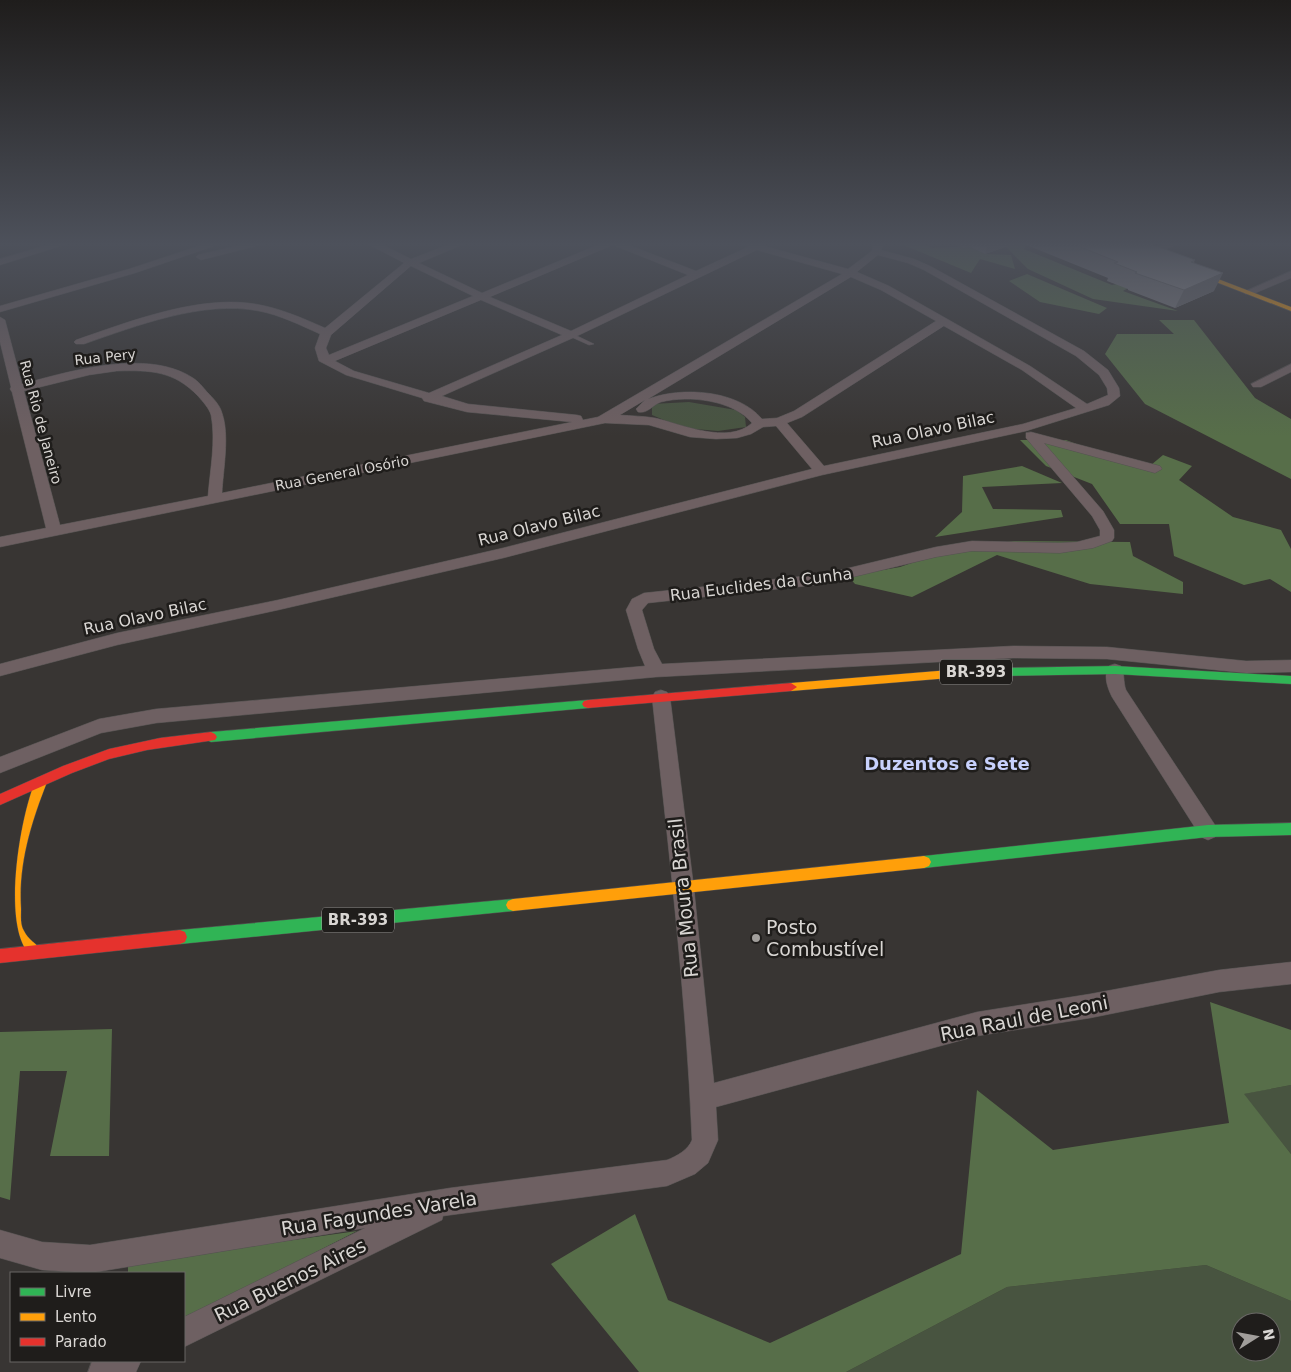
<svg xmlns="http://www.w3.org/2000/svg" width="1291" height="1372" viewBox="0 0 1291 1372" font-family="'DejaVu Sans',sans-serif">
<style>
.green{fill:#485440;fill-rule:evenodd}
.forest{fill:#576e49}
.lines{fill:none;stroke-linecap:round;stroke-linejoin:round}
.lane-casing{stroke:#545251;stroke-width:1}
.street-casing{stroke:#545251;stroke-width:1}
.fast-casing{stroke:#545251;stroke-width:1}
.slow-casing{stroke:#545251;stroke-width:1}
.jam-casing{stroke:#545251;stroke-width:1}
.lane{fill:#6e6062;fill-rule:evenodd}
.street{fill:#6e6062;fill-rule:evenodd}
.fast{fill:#30b455;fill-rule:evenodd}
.slow{fill:#ff9f0a;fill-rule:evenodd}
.jam{fill:#e5322d;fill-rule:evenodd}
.wall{fill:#828186}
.shaded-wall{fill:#6a696d}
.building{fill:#97969c;stroke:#6a696d}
.poi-dot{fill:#a19e9b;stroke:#1f1d1b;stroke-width:2}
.labels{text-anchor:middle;stroke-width:5;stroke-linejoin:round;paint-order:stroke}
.far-street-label{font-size:14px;fill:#d9d6d3;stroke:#1f1d1b}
.shield{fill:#1f1d1b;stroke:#a19e9c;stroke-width:1}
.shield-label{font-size:15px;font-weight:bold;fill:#d9d6d3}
.street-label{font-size:16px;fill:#d9d6d3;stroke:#1f1d1b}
.neighbourhood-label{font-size:18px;font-weight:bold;fill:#c8d1fc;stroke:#1f1d1b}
.near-street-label{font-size:19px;fill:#d9d6d3;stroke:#1f1d1b}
.near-poi-label{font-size:19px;fill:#d9d6d3;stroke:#1f1d1b;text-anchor:start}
</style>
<rect width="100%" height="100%" fill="#383533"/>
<path class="green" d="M689,402L736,410L745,417L746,427L718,431L683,428L652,415V404Z
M1291,1085V1154L1243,1094Z
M1206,1265L1291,1301V1372H846L1007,1287ZM1241,1322H1271V1352H1241Z"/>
<path class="forest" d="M901,244H921L933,248L968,246L985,254L1011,255L1015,269L980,259L971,273Z
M1003,244H1027L1024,249L1112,285L1122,283L1133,285L1123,291L1178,311L1093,299L1028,269Z
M1027,274L1107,308L1099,314L1040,302L1009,281Z
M1159,320H1194L1255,398L1291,419V479L1145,404L1105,354L1117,334H1174Z
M1020,440H1066L1145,470L1163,455L1192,466L1179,480L1233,517L1281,530L1291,549V592L1270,579L1244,585L1174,556L1169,524H1120L1092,484L1046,466Z
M1022,466L1062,483L982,487L993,509L1061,510L1063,517L935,537L962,512L963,476Z
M1014,541L1130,542L1133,556L1183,582V594L1090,584L997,555L912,597L855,584L848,576L900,567L946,551Z
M1210,1002L1291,1030V1085L1244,1094L1291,1154V1301L1206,1265L1007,1287L846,1372H639L551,1264L635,1214L668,1300L770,1343L961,1254L977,1090L1053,1150L1229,1123Z
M112,1029L109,1156H50L67,1071H20L10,1200L0,1197V1032Z
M357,1231L184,1320V1273H128V1263Z"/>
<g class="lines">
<defs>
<path id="lane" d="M569,334H573L594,344L589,345L569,336Z"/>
<path id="street" d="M51,244H67L0,265V259Z
M205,244H220L135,273L0,312V306L129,269Z
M245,244H264L201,260L196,257L198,255Z
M368,244H381L411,259L450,244H464L419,263L482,293L600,244H626L696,271L748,247L743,244H766L764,246L848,269L872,251L873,244H883L881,250L914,259L930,266L1084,351L1108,370L1119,388L1120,396L1109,405L1026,431L822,475L503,558L278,610L117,645L0,676V664L117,633L278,600L503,548L812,469L776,426L763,427L751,434L737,438L716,439L690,437L649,425L605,423L0,547V537L46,528L12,392L10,389L11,387L0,342V317L5,320L22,384C71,371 147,348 193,378C198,381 203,387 207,392C213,398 220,405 222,413C230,435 223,471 222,493L572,422L467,412L424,401L422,398L346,375L319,361L315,348L320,334C300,325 280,315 259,311C203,300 136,326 84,344H76L74,342L76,340C128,322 193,297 248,303C275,306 300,317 325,328L404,263ZM613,245L688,275L571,331L490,297ZM757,250L842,274L598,417L583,420L581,416L577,415L468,404L442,396L575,337ZM878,255L908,263L924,270L1076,356L1099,375L1107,388L1108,395L1087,404L1030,366L889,286L857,272ZM411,266L473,296L329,355L326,348L331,335ZM851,277L881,290L936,321L794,411L777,418L762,419C738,390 682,386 648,399ZM481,300L562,335L429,393L354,371L335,361ZM944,326L1022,370L1076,408L1023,424L824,466L787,423L802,417ZM117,371C151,370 174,371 198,396C203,402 209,408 211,415C216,441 210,470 208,496L60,525L24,391L89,375ZM645,400L636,409L638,412C648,414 652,405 661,402C689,395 733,400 752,423C728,445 681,424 655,418C643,416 632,416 620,415Z
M1164,244H1178L1150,256L1147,257L1142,254Z
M1291,271V278L1253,294H1245L1244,292Z
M1291,364V372L1261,387H1253L1251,384Z
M1031,432L1160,466L1162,469L1155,473L1044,443L1103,511L1114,530V538L1112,541L1093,548L1060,553L972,551L936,557L824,584L648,603L642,610L654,649L662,664L1013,646L1107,647L1246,661L1291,660V672L1246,673L1107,659L1013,658L656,677L156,723L101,733L0,773V757L99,719L156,709L645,666L638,649L626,610L632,599L644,593L824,574L936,547L972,541L1060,543L1077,542L1100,536V530L1092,516L1026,438V433Z
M1115,664L1121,666C1125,673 1123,682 1126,690L1215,825L1218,831L1215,837L1208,840L1201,837L1112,697C1107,687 1103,675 1109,666Z
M661,690L667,692L670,697L694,889L714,1083L977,1012L1090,994L1219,970L1291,962V984L1219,992L1090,1018L977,1036L716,1107L718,1140L708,1163L695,1174L667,1186L443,1216L442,1220L184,1347V1317L365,1228L90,1273L42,1270L0,1258V1230L42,1242L90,1245L450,1188L667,1160C677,1156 688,1150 692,1140C686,992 668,844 652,697L655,692Z
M92,1361H141L136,1372H88Z"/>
<path id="fast" d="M1115,666L1291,676V684L1115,674L996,676L990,672L996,668Z
M588,700L592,701L594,704L592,707L588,708L211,742L207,740L205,737L207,734L211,732Z
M1291,823V835L1208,837L924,868L919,866L917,862L919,858L924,856L1208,825Z
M513,899L518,901L520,905L518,909L513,911L180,944L175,942L173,937L175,932L180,930Z"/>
<path id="slow" d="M1118,244H1127L1291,307V311Z
M996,668L1002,672L996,676L962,677L791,691L785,687L791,683L962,669Z
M41,777L45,778L47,782C31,823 18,864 21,909C21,916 20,925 24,931C28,940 37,943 41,951L39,956L34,958C0,936 19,821 35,782L37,778Z
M924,856L929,858L931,862L929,866L924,868L513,911L508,909L506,905L508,901L513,899Z"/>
<path id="jam" d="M791,683L797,687L791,691L588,708L584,707L582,704L584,701L588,700Z
M211,732L215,734L217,737L215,740L147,750L109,759L72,773L0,805V794L63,766L109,749L160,738Z
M180,930L185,932L187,937L185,942L180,944L0,963V949Z"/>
</defs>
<use href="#lane" class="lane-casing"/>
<use href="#street" class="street-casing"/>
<use href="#fast" class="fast-casing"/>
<use href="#slow" class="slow-casing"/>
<use href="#jam" class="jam-casing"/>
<use href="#lane" class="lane"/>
<use href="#street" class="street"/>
<use href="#fast" class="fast"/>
<use href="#slow" class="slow"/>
<use href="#jam" class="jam"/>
</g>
<path class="wall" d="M957,244H1014L985,254L968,246L964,248Z
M1024,244H1151L1195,260L1194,262L1214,291L1175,308L1128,290V289L1107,281L1108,278Z"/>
<path class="shaded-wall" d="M965,244H969L968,246L964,248Z
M988,244H1014L985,254Z
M1223,273L1214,291L1175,308L1184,290Z"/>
<path class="building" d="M1073,244H1151L1195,260L1191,262L1223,273L1184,290L1135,273L1137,272L1114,263L1118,262Z"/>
<linearGradient id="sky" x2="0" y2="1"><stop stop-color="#1f1d1c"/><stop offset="0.56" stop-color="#4d515b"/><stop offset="1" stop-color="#4d515b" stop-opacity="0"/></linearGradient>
<rect width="1291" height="436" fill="url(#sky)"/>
<circle class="poi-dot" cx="756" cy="938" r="5"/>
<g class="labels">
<g class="far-street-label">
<text transform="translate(105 357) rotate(-6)" y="5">Rua Pery</text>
<text transform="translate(41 422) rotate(75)" y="5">Rua Rio de Janeiro</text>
<text transform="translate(342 473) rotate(-11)" y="5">Rua General Osório</text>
</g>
<g class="shield">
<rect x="940" y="659.5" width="72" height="25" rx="4"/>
<rect x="322" y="907.5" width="72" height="25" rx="4"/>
</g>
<g class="shield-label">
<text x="976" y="677">BR-393</text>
<text x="358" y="925">BR-393</text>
</g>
<g class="street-label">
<text transform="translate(933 429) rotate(-12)" y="6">Rua Olavo Bilac</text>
<text transform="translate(539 525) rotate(-14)" y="6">Rua Olavo Bilac</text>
<text transform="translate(761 584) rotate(-7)" y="6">Rua Euclides da Cunha</text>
<text transform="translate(145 616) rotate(-12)" y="6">Rua Olavo Bilac</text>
</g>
<g class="neighbourhood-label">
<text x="947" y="770">Duzentos e Sete</text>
</g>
<g class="near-street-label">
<text transform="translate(683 898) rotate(-96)" y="7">Rua Moura Brasil</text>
<text transform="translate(1024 1018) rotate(-11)" y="7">Rua Raul de Leoni</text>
<text transform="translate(379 1213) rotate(-9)" y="7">Rua Fagundes Varela</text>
<text transform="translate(290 1280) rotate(-26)" y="7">Rua Buenos Aires</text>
</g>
<g class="near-poi-label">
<text x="766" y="934">Posto<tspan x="766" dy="22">Combustível</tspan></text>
</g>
</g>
<rect x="10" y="1272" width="175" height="90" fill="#1f1d1b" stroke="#696765"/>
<rect x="20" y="1288" width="25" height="8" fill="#30b455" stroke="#696765"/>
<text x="55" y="1297" font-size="15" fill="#d9d6d3">Livre</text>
<rect x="20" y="1313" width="25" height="8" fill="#ff9f0a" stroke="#696765"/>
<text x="55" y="1322" font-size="15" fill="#d9d6d3">Lento</text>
<rect x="20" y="1338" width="25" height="8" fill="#e5322d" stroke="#696765"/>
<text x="55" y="1347" font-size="15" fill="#d9d6d3">Parado</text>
<g transform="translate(1256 1337) rotate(79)"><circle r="24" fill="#1f1d1b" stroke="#696765"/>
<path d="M0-4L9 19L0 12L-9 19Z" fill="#a19e9b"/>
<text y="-8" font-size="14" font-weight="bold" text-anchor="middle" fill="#d9d6d3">N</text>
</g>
</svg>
